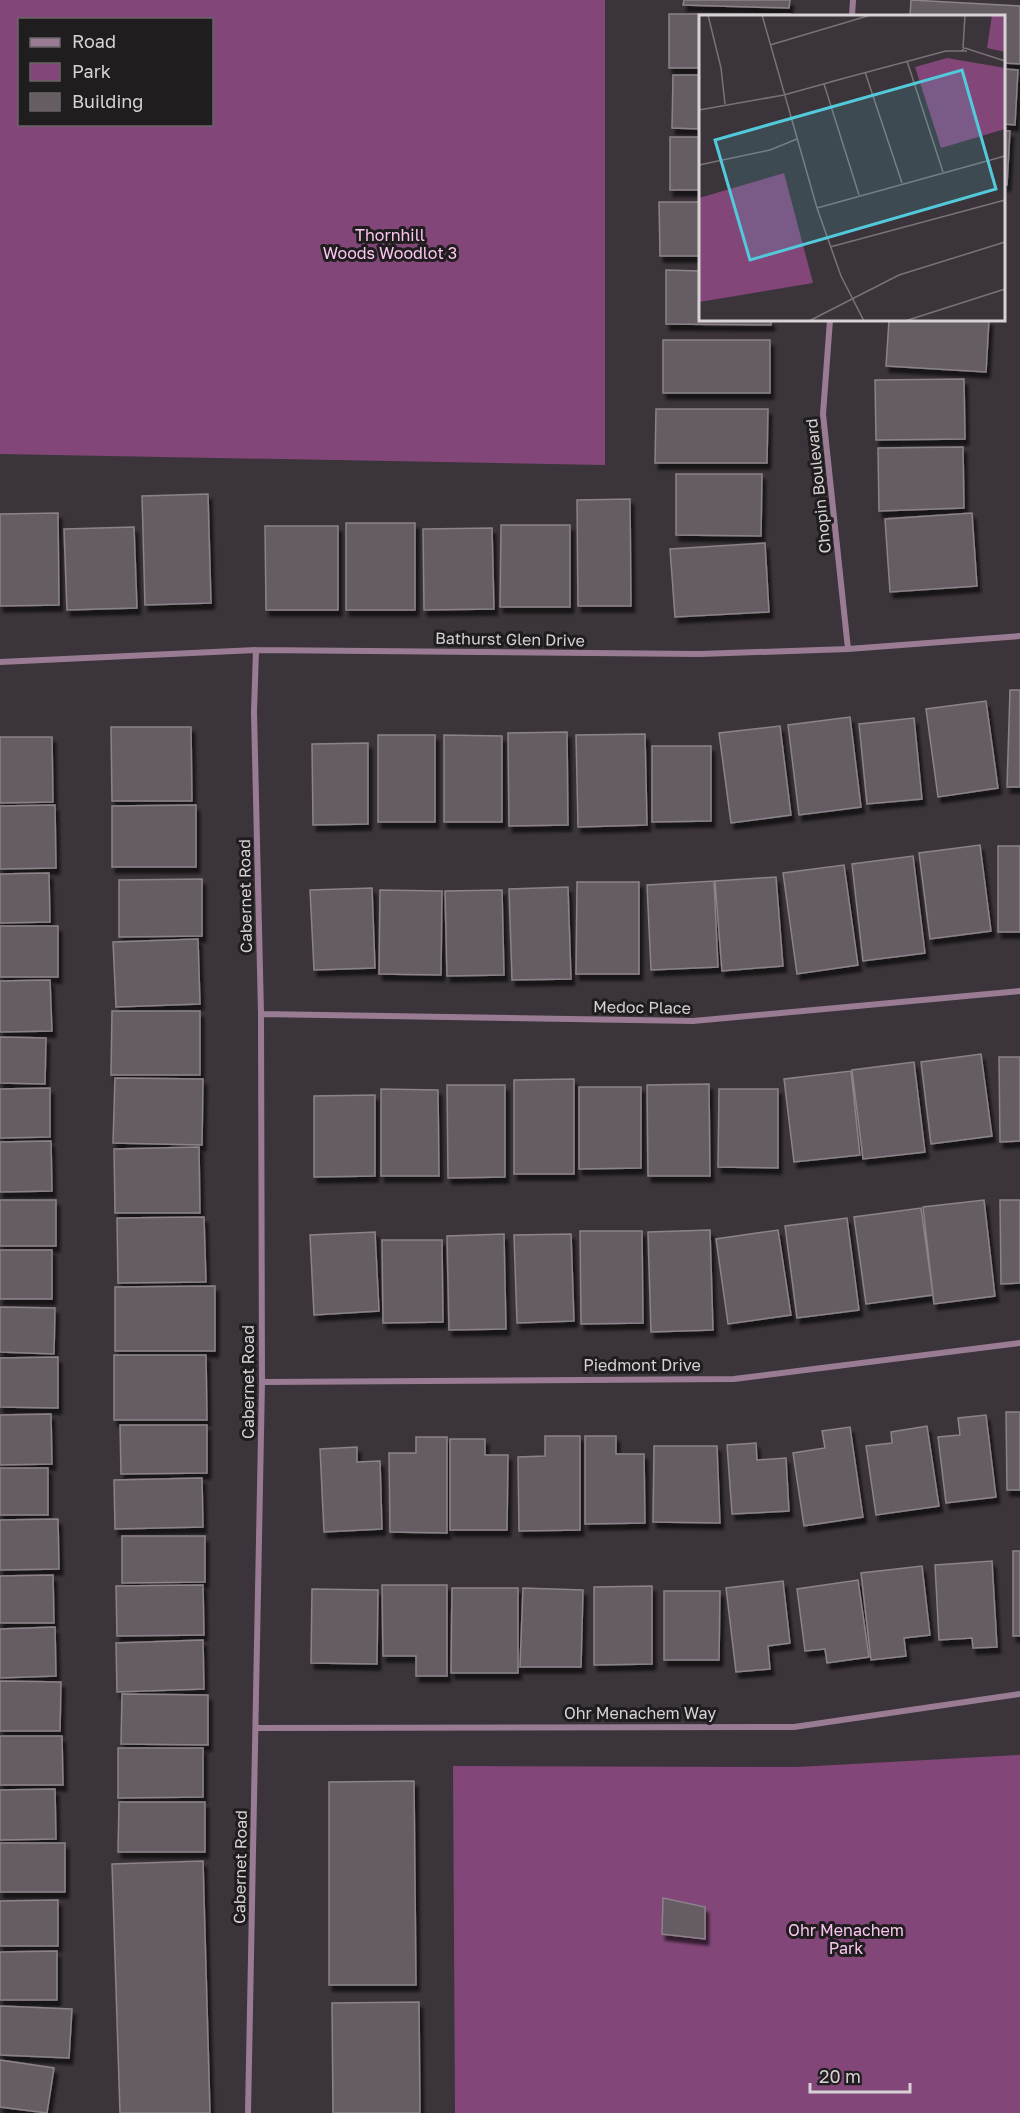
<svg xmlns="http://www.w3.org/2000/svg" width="1020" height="2113" viewBox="0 0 1020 2113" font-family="'Golos Text',sans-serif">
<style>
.green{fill:#824778;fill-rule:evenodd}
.building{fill:#655d63;stroke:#8b8389;stroke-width:1.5;filter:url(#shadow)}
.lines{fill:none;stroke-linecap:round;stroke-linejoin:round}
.street{stroke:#997c94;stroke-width:6}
.labels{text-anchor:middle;stroke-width:6;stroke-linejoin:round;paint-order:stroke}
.park-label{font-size:16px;fill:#fcc6f1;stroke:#201d1f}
.street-label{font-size:16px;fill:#d7d2d6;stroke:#201d1f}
.inset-road{fill:none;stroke:#797378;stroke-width:1.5}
.view{fill:#53cadc;fill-opacity:0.15;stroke:#53cadc;stroke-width:3}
.inset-edge{fill:none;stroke:#d7d2d6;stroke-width:3}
</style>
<defs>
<filter id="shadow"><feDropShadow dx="3.5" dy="6" stdDeviation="1.5" flood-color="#0009"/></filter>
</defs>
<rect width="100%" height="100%" fill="#3b343a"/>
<path class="green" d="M0,0H605V465L0,454ZM20,20H212V124H20Z
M1020,1755V2113H455L453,1766L797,1767Z"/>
<path class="building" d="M684,0H790L789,8L683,5Z
M911,0L1020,6V64L1004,63V16H910Z
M669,14H790L789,16H700V68H669Z
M1004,69L1018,70L1015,125L1004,124Z
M673,75H700V129L672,128Z
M1004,131H1010L1007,185H1004Z
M670,137H700V190H670Z
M659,202H700V256H660Z
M666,270L700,271V320H771V325L666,324Z
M889,320H989L986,372L886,366Z
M663,340H770V393H663Z
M964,379L965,439L876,440L875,380Z
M656,409H768L767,463H655Z
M963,447L964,508L879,511L878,448Z
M676,474H762L761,536L676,535Z
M208,494L211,603L145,605L142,496Z
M630,499L631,606H578L577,500Z
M58,513L59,605L0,606V514Z
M972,513L977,586L890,592L885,519Z
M346,523H415V610H346Z
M501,525H570V607H500Z
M265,526H338V610H266Z
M134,527L137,608L67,610L64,529Z
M492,528L494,609L424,610L423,529Z
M765,543L769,612L675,617L670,549Z
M1010,690H1020V787H1007Z
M986,701L998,788L938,797L926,709Z
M850,717L861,807L799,815L788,725Z
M914,718L922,799L867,804L859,724Z
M780,726L791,815L731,823L719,733Z
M111,727H191L192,801H112Z
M567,732L568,825L509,826L508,733Z
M645,734L647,825L578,827L576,735Z
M378,735H435V822H378Z
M444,735L502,736V822H444Z
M0,737H52L53,802L0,803Z
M368,743V824L313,825L312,744Z
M652,746H711V821L652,822Z
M55,805L56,868L0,869V806Z
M196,805V867H112V806Z
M980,845L991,931L930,939L919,853Z
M998,846H1020V932H998Z
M913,856L925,953L863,961L852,864Z
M844,865L858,965L797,974L783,873Z
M49,873L50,922L0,923V874Z
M776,877L783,966L722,971L715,881Z
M202,879V936L119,937V880Z
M714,881L718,967L651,970L647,885Z
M577,882H639V974H576Z
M568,887L571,979L512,980L509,889Z
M372,888L375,968L314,970L310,890Z
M380,890L442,891L441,975L379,974Z
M502,890L504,975L447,976L445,891Z
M0,926H58V977H0Z
M198,939L200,1004L116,1007L113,942Z
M50,980L52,1031L0,1032V981Z
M112,1011H200V1075H111Z
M0,1037L46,1038L45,1084L0,1083Z
M981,1054L992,1136L931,1144L921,1062Z
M999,1057H1020V1141L1000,1142Z
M914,1062L925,1152L863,1159L852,1070Z
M851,1071L860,1155L794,1162L784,1079Z
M115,1078L203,1079L202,1145L113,1143Z
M574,1079V1174H514V1080Z
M709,1084L710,1176H648L647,1085Z
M447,1085H505V1177L448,1178Z
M579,1087H641V1168L579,1169Z
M50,1088V1137L0,1138V1089Z
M381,1089L438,1090L439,1176H381Z
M719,1089H778V1168L718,1167Z
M375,1095V1176L314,1177V1096Z
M51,1141L52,1191L0,1192V1142Z
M199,1147L200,1213H115L114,1149Z
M0,1200H56V1246H0Z
M984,1200L995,1296L934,1304L923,1207Z
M1000,1200H1020V1283L1001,1284Z
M921,1208L933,1295L866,1304L854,1217Z
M204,1217L206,1282L118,1283L117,1218Z
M847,1218L859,1310L797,1318L785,1226Z
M710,1230L713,1330L651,1332L648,1232Z
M778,1230L791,1315L728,1324L716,1239Z
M580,1231H642L643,1323L581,1324Z
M375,1232L379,1311L314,1315L310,1235Z
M504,1234L506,1329L449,1330L447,1236Z
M571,1234L574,1321L517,1323L514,1235Z
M382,1240H442L443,1322L383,1323Z
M0,1250H52V1299H0Z
M215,1286V1351H115V1287Z
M0,1307L55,1308L54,1354L0,1352Z
M114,1355H206L207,1420H114Z
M58,1357V1408L0,1407V1358Z
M1006,1412H1020V1490H1007Z
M51,1414L52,1464L0,1465V1415Z
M986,1415L996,1497L946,1503L938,1437L960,1435L958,1418Z
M120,1425H207V1473L121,1474Z
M927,1426L939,1506L876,1515L866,1446L892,1443L891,1432Z
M850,1427L863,1517L804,1526L793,1453L825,1448L822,1431Z
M545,1436H580V1530L519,1531L518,1457L545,1456Z
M585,1436H616V1454H644L645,1523L585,1524Z
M416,1437H447V1533L390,1532L389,1453H416Z
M450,1439H485V1455H508L507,1530H450Z
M756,1443L757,1460L786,1458L789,1511L732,1514L727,1445Z
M654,1446H717L720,1523L653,1522Z
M357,1447V1462L380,1461L382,1529L324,1532L320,1449Z
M0,1468H48V1515H0Z
M202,1478L203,1527L115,1529L114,1480Z
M58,1519L59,1569L0,1570V1520Z
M122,1536H205V1582L122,1583Z
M1013,1551H1020V1636H1013Z
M992,1561L997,1647L973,1648L972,1638L939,1640L935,1565Z
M922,1566L930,1635L904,1638L906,1656L871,1660L861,1573Z
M53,1575L54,1623H0V1576Z
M858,1580L869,1657L827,1663L825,1649L805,1651L797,1589Z
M783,1581L790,1643L768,1646L770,1669L736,1672L726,1588Z
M203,1585L204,1635L117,1636L116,1586Z
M382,1585H447V1676H416V1656H383Z
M652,1586V1664L594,1665V1587Z
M452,1588H518V1673H451Z
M523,1588L583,1590L581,1667H520Z
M312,1589L378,1590L377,1664L311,1663Z
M664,1591H720L719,1660H664Z
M55,1627L56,1676L0,1678V1629Z
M203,1640L204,1689L117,1692L116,1643Z
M0,1681L61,1682L60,1731H0Z
M122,1694L208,1695V1745L121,1744Z
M0,1736H62L63,1785H0Z
M118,1748H203V1797L118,1798Z
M414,1781L416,1985H329V1782Z
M55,1789L56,1839L0,1840V1790Z
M119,1802H205V1852H118Z
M0,1843H65V1892H0Z
M203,1861L210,2113H120L112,1864Z
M663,1898L705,1907V1939L662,1934Z
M58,1900V1946H0V1901Z
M57,1951V2000H0V1952Z
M419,2002L420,2113H333L332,2003Z
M0,2006L72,2009L69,2058L0,2055Z
M0,2060L54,2068L47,2113L0,2107Z"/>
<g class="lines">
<path class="street" d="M852,16L853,0
M830,320L823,414L848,649
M0,662L256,650L700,654L848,649L1020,636
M261,1014L693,1021L1020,991
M262,1382L734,1379L1020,1343
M257,1728L794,1727L1020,1694
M248,2113L262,1382L261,1014L254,712L256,650"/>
</g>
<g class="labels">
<g class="park-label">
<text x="390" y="241">Thornhill<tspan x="390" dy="18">Woods Woodlot 3</tspan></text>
<text x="846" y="1936">Ohr Menachem<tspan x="846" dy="18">Park</tspan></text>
</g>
<g class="street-label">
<text transform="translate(818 486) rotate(-96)" y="6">Chopin Boulevard</text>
<text transform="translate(510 639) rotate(1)" y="6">Bathurst Glen Drive</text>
<text transform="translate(245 896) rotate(-91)" y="6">Cabernet Road</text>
<text transform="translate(642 1007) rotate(1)" y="6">Medoc Place</text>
<text x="642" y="1371">Piedmont Drive</text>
<text transform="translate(248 1382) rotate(-90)" y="6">Cabernet Road</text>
<text x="640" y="1719">Ohr Menachem Way</text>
<text transform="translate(240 1867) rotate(-89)" y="6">Cabernet Road</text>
</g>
</g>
<g transform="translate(699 15)">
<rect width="306" height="306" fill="#3b343a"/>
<path d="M293,0H306V37L288,33ZM248,43L306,53V114L242,133L216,52ZM85,158L114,268L0,287V183Z" fill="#824778"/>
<path class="inset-road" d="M9,0L22,53L26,89M63,0L118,193L142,261L165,306M71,30L172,0M264,33L266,0M268,36H262L266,33L306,46M208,46L244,157M166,57L203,168M131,67L247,36H262M125,69L160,180M0,95L85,80L146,63M0,150L71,135L98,124M118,193L306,141M131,232L306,185M110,306L200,260L306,227M206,306L306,274"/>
<path class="view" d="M263,55L297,174L51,245L16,125Z"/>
<rect width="306" height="306" class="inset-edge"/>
</g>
<rect x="18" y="18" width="195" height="108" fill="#201d1f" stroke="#696568" stroke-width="1.5"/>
<rect x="30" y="38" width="30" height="9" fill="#997c94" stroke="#696568" stroke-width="1.5"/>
<text x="72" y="48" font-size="18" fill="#d7d2d6">Road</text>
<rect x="30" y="63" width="30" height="18" fill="#824778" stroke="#696568" stroke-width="1.5"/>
<text x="72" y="78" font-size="18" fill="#d7d2d6">Park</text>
<rect x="30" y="93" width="30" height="18" fill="#655d63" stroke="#696568" stroke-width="1.5"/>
<text x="72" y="108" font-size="18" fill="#d7d2d6">Building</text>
<path d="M810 2083v9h100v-9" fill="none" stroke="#d7d2d6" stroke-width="3"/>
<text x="819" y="2083" font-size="18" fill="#d7d2d6" stroke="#201d1f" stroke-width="4.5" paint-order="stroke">20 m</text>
</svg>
